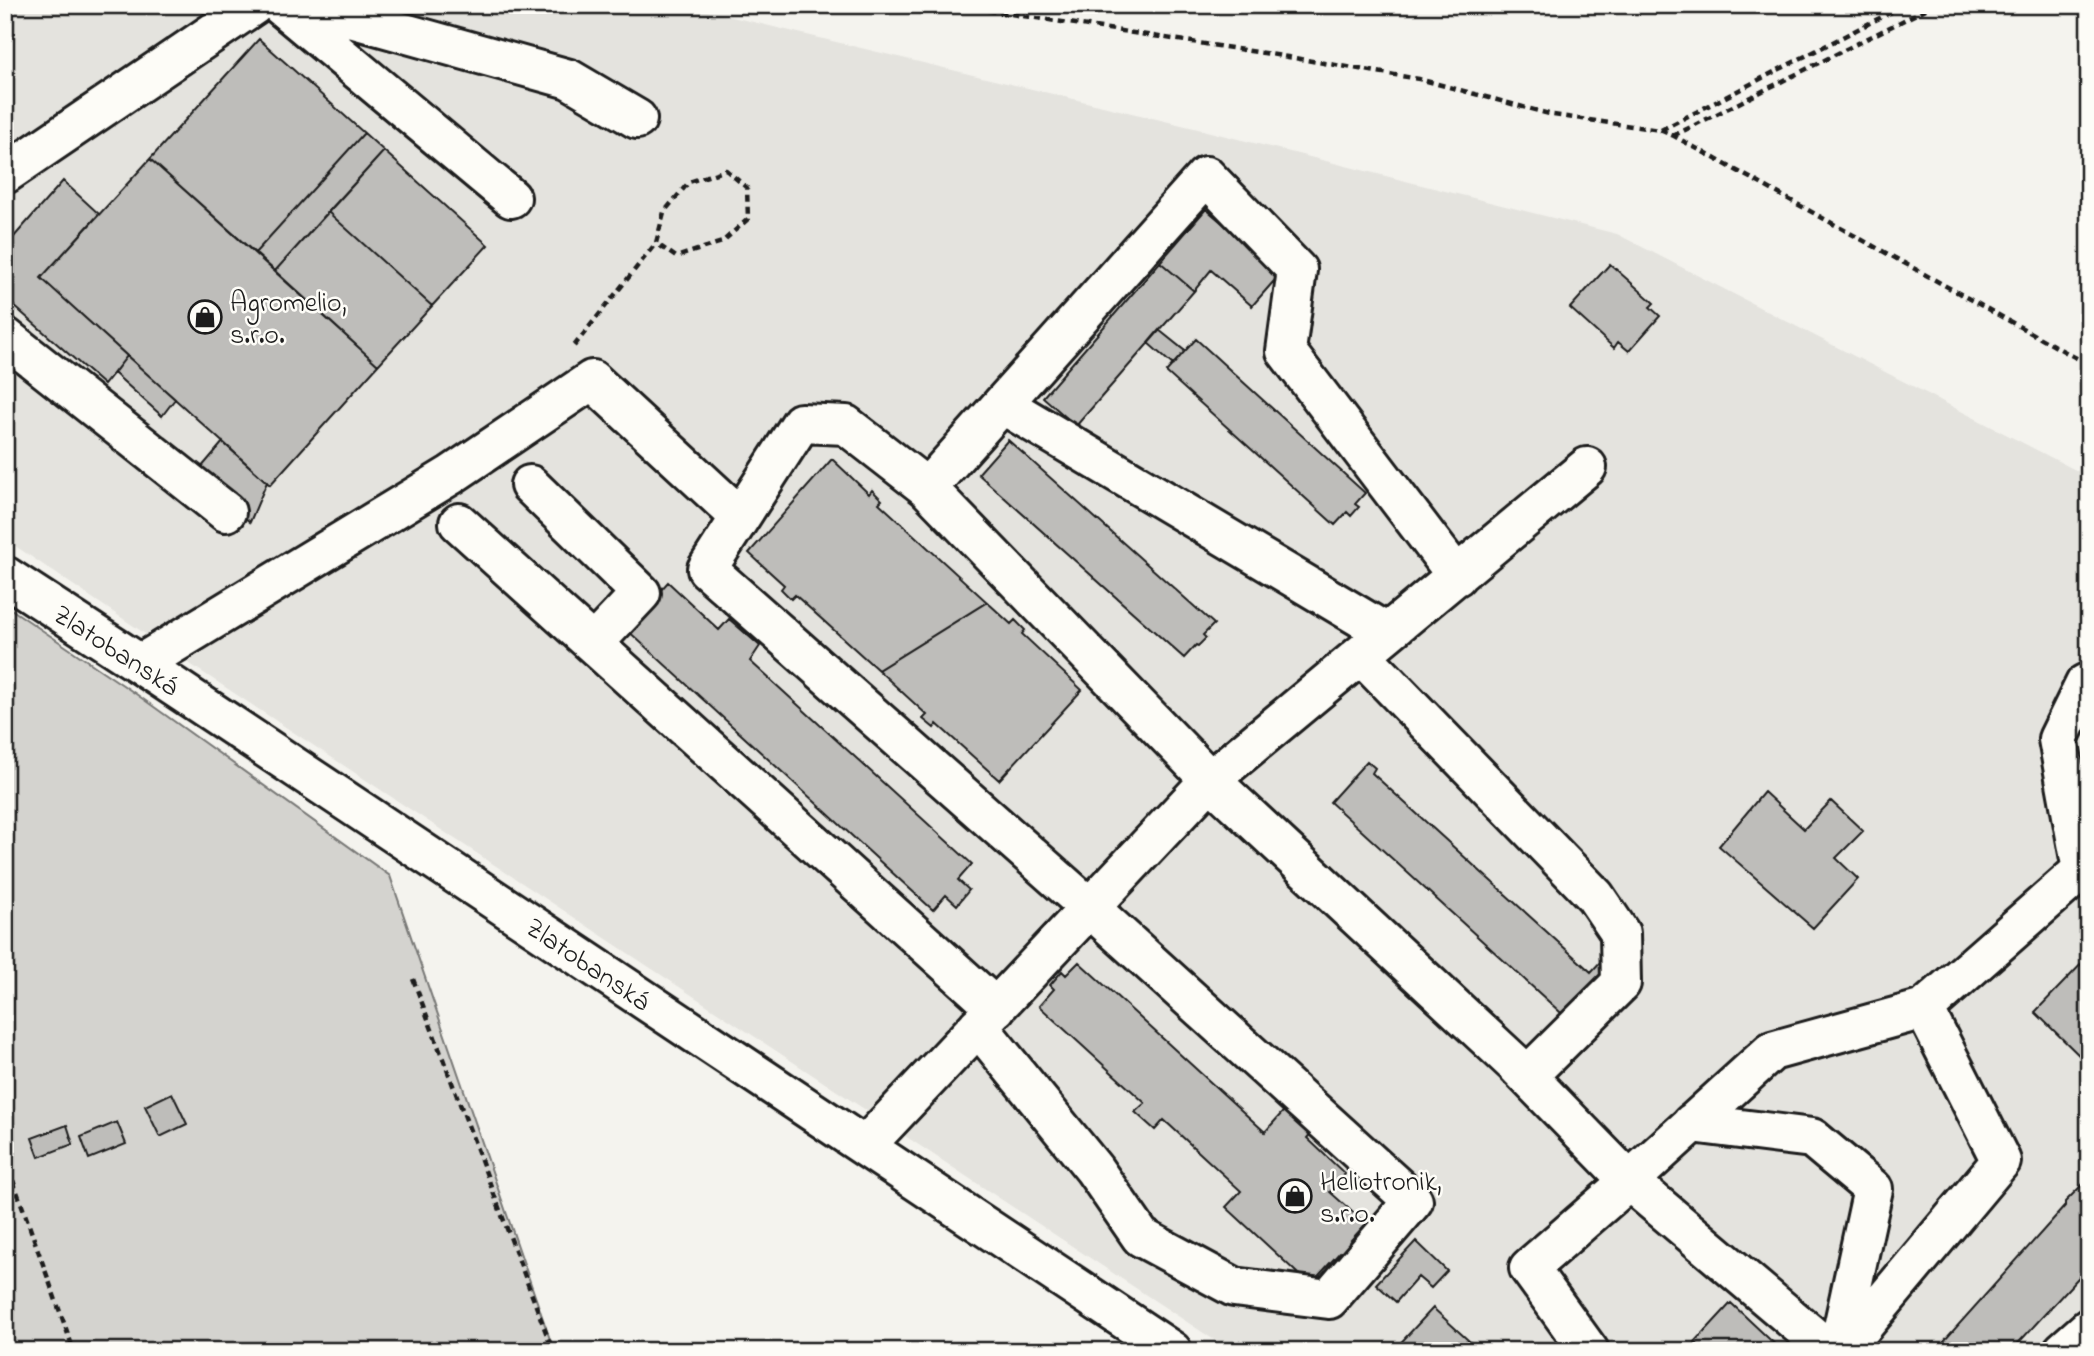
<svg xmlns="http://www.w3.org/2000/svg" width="2094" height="1356" viewBox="0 0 2094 1356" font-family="'Indie Flower',sans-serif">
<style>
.built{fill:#e4e3de}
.green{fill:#d4d3cf;stroke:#787876;stroke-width:2}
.building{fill:#bebdba;stroke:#1c1c1c;stroke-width:2}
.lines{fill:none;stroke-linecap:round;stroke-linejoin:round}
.minor-casing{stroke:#1c1c1c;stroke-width:44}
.path{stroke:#1c1c1c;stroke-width:4.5;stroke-dasharray:7 5;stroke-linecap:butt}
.minor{stroke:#fdfcf7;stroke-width:38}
.labels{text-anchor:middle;stroke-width:5;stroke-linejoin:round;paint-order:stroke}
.poi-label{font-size:28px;fill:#1c1c1c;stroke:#fdfcf7;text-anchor:start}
.street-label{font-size:28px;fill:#1c1c1c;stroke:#fdfcf7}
</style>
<rect width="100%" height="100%" fill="#f4f3ee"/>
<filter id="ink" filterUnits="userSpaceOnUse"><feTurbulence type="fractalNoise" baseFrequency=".0143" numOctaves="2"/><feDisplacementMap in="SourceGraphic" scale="14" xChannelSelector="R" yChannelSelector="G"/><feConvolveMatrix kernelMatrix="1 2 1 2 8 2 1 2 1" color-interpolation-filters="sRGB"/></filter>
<g filter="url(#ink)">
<path class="built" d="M5,5H682L1194,128L1617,234L2089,477V1351H1231L184,660L5,539Z"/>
<path class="green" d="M5,605L136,694L390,876L554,1351H5Z"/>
<path class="building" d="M259,39L364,133L255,253L150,159Z
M364,133L384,151L275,271L255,253Z
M384,151L488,245L432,306L328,212Z
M150,159L378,365L270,485L41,278Z
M63,181L99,214L41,278L127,356L104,385L5,298V247Z
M1206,209L1281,273L1252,306L1211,270L1194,291L1160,262Z
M328,212L432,306L378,365L275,271Z
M1160,262L1194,291L1076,426L1043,397Z
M1610,264L1654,303L1650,307L1660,316L1629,351L1618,342L1614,348L1570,308Z
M1159,330L1185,351L1173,365L1148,343Z
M1196,339L1365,493L1355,504L1359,507L1351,516L1347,512L1335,525L1166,372Z
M127,356L175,399L162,416L114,373Z
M1008,440L1214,624L1203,635L1206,638L1198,646L1196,645L1184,658L978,474Z
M223,442L267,482L250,522L195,475Z
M832,459L869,494L872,490L882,500L879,503L987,602L878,670L795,595L791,599L781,589L784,585L749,553Z
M668,582L719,630L729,619L760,646L750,661L972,864L958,880L969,890L957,905L946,895L933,910L626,629Z
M987,602L1011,624L1015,620L1025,630L1022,634L1082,690L999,780L937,724L934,728L923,719L927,715L878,670Z
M1367,761L1375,768L1372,773L1591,972L1603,959L1617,972L1571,1022L1330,802Z
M1764,792L1804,829L1831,801L1863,831L1836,858L1858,879L1813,928L1719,846Z
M2089,956V1065L2035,1012Z
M1079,962L1265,1132L1289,1105L1315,1129L1307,1138L1345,1174L1330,1192L1366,1224L1351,1240L1355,1244L1345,1256L1340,1252L1310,1285L1226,1207L1241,1191L1164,1120L1155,1130L1135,1112L1145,1103L1039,1006L1054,989L1050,985L1062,971L1066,975Z
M172,1093L187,1124L160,1137L145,1106Z
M117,1122L126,1144L89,1159L81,1137Z
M67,1125L73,1144L39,1157L32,1138Z
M2089,1178V1266L2011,1351H1935L2065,1206V1202Z
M1416,1241L1447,1271L1431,1288L1418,1277L1396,1302L1376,1284Z
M1731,1303L1782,1351H1704L1695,1342Z
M1433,1308L1480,1351H1393Z"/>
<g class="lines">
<defs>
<path id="minor" d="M280,5L511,198
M304,5L569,79L637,119
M5,174L254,5
M5,337L226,512
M1002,404L1387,633
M1587,467L1210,780L1514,1063L1629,1181L1529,1268L1589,1351
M530,485L641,593L593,644
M927,488L1206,176L1297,270L1286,351L1457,576
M459,523L996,1008
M5,576L140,664L1172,1351
M1361,655L1595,896L1620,933L1621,983L1527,1076
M140,664L451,475L592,380L740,517
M2082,870L2058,739L2085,684L2089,682
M1692,1123L1812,1138L1873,1189L1838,1351
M865,1146C980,1024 1096,902 1210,780L927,488L846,425L801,423L707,569L1090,908L1413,1201L1329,1299L1234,1287L1141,1237L1094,1169L978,1026
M1830,1351L1629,1181L1772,1051L1924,1009L2082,870L2089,877
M1842,1351L2001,1161L1924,1009
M2063,1351L2089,1328"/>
</defs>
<use href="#minor" class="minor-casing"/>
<path class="path" d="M952,5L1270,54L1419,79L1553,115L1660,130L1674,136L2089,365
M1661,130L1905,5
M1673,136L1934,5
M574,346L656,243L664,212L689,182L726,170L747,188L748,219L722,242L676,257L656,243
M413,979L553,1351
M5,1158L74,1351"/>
<use href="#minor" class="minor"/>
</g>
</g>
<defs>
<symbol id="shop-ring" viewBox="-11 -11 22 22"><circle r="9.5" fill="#fdfcf7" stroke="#1c1c1c" stroke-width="1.5"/><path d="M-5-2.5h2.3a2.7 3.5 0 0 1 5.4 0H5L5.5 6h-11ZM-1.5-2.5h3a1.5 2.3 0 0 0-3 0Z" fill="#1c1c1c"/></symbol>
</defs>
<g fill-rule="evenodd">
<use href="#shop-ring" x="186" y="298" width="38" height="38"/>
<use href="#shop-ring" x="1276" y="1177" width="38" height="38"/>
</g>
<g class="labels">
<g class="poi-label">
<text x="230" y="311">Agromelio,<tspan x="230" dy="32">s.r.o.</tspan></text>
<text x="1320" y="1190">Heliotronik,<tspan x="1320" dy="32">s.r.o.</tspan></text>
</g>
<g class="street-label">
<text transform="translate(117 649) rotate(33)" y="10">Zlatobanská</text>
<text transform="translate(589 963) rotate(34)" y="10">Zlatobanská</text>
</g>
</g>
<rect width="2094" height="1356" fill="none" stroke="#fdfcf7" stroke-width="28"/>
<rect x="14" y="14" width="2066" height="1328" fill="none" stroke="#1c1c1c" stroke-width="2.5" filter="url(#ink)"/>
</svg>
